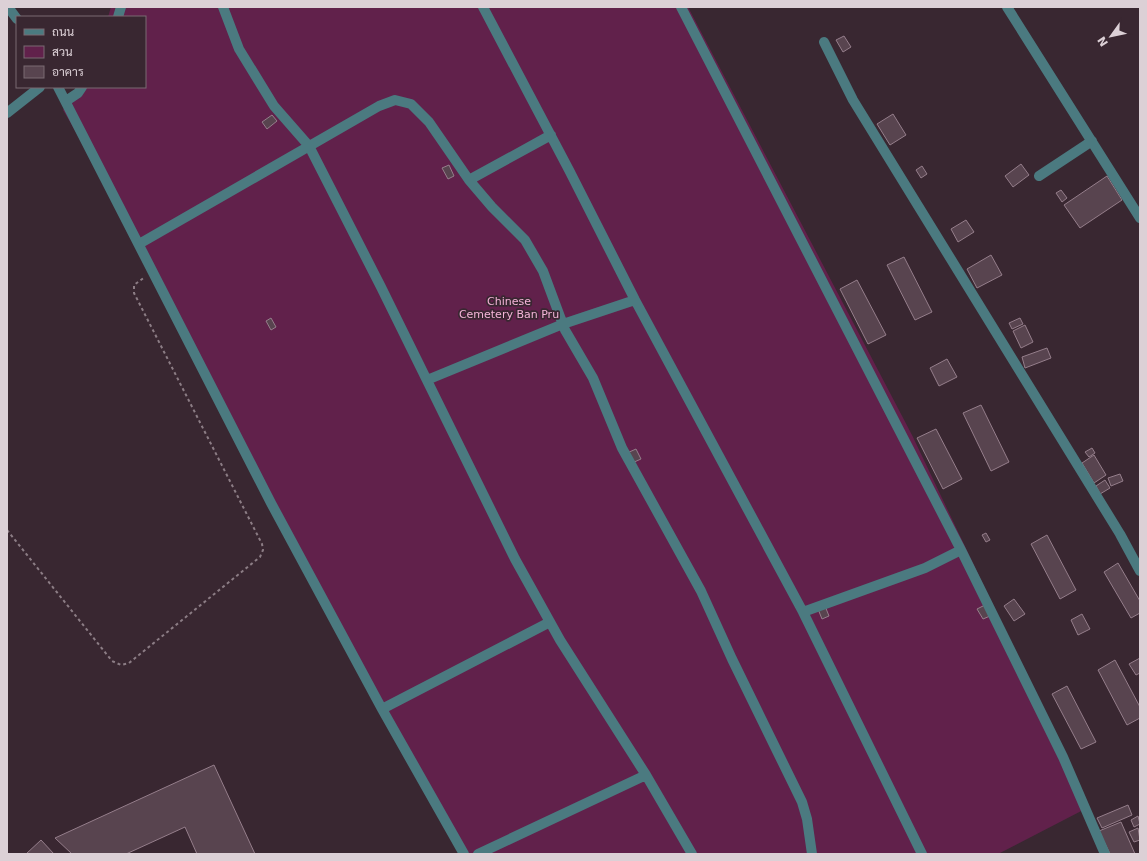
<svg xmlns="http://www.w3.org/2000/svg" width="1147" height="861" viewBox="0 0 1147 861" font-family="'DejaVu Sans',Sarabun,sans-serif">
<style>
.green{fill:#61214b}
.building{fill:#58444f;stroke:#957e8b}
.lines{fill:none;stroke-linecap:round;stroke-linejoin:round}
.path{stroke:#8c7d85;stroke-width:2;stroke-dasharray:3 3;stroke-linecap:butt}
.minor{stroke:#4b7a80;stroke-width:10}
.labels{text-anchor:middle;stroke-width:3.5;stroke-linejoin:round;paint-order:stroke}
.park-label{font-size:11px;fill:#f4b4d8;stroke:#392731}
</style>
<rect width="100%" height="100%" fill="#392731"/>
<path class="green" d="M111,7H688L912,435L1089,807L998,854H469L385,706L240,436L149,257L63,110L78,87H145V17H108Z"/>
<path class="building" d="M844,36L851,47L843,52L836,40Z
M893,114L906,135L890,145L877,124Z
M272,115L277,121L267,129L262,122Z
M1021,164L1029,175L1013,187L1005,176Z
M449,165L454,176L448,179L442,168Z
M922,166L927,174L921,178L916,170Z
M1107,176L1122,200L1080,228L1064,205Z
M1061,190L1067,198L1062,202L1056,193Z
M966,220L974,232L958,242L951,229Z
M991,255L1002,275L977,288L967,269Z
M904,257L932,312L915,320L887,265Z
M857,280L886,335L868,344L840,289Z
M271,318L276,327L271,330L266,321Z
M1020,318L1023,324L1012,329L1009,323Z
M1025,325L1033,342L1021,348L1013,331Z
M1047,348L1051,358L1025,368L1022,357Z
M947,359L957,377L939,386L930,368Z
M981,405L1009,462L991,471L963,413Z
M936,429L962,479L943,489L917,438Z
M1092,448L1095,453L1089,457L1085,452Z
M636,449L641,459L632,463L627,453Z
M1094,455L1106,475L1094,483L1082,463Z
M1120,474L1123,481L1111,486L1108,478Z
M1105,480L1110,488L1100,494L1096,486Z
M986,533L990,540L986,542L982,535Z
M1047,535L1076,590L1060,599L1031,544Z
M1118,563L1140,601V613L1131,618L1104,572Z
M1014,599L1025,614L1014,621L1004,606Z
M985,605L990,616L983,619L977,609Z
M825,606L829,616L822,619L818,609Z
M1082,614L1090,629L1078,635L1071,620Z
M1140,658V673L1136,675L1129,664Z
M1115,660L1140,707V718L1127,725L1098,670Z
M1067,686L1096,742L1081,749L1052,694Z
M214,765L255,854H197L185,827L126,854H72L55,838Z
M1128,805L1132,815L1102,828L1097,818Z
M1138,816L1140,824L1134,827L1131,820Z
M1121,822L1135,854H1110L1099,831Z
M1138,828L1140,840L1134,842L1129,832Z
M41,840L54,854H26Z"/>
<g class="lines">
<path class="path" d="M7,530L112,661L121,665L129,663L260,557L263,550L262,544L134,293V285L145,277"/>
<path class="minor" d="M8,7L17,19
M223,7L239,49L274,106L309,146L381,287L515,559L560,640L646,775
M483,7L569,170L635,300L803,612L922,854
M681,7L961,550L1063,757L1105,854
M1007,7L1140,218
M118,17L121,7
M824,42L853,100L1120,534L1140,571
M58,87L271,503L382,709L464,854
M66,101L78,93L82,87
M7,113L40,87
M1039,176L1092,141
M469,180L551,135
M139,244L379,106L395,100L411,104L429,122L469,180L492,207L525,240L543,271L565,330L593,378L622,448L701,591L732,659L802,802L807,819L812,854
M427,380L563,324L635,300
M803,612L925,568L961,550
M382,709L550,622
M478,854L646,775L692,854"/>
</g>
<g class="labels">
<g class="park-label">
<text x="509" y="305">Chinese<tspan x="509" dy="13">Cemetery Ban Pru</tspan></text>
</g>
</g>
<rect width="1147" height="861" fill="none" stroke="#dcd0d6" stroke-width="16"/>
<rect x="16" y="16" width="130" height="72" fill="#392731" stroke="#7a6b73"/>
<rect x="24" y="29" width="20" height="6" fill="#4b7a80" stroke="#7a6b73"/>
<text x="52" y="36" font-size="12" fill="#dcd0d6">ถนน</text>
<rect x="24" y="46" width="20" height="12" fill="#61214b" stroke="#7a6b73"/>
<text x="52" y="56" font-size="12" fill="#dcd0d6">สวน</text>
<rect x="24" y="66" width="20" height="12" fill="#58444f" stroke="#7a6b73"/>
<text x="52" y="76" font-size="12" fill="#dcd0d6">อาคาร</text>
<g transform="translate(1111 36) rotate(237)" stroke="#392731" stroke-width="3" paint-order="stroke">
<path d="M0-3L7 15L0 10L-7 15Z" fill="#dcd0d6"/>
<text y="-6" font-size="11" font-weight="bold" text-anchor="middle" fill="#dcd0d6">N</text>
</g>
</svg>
